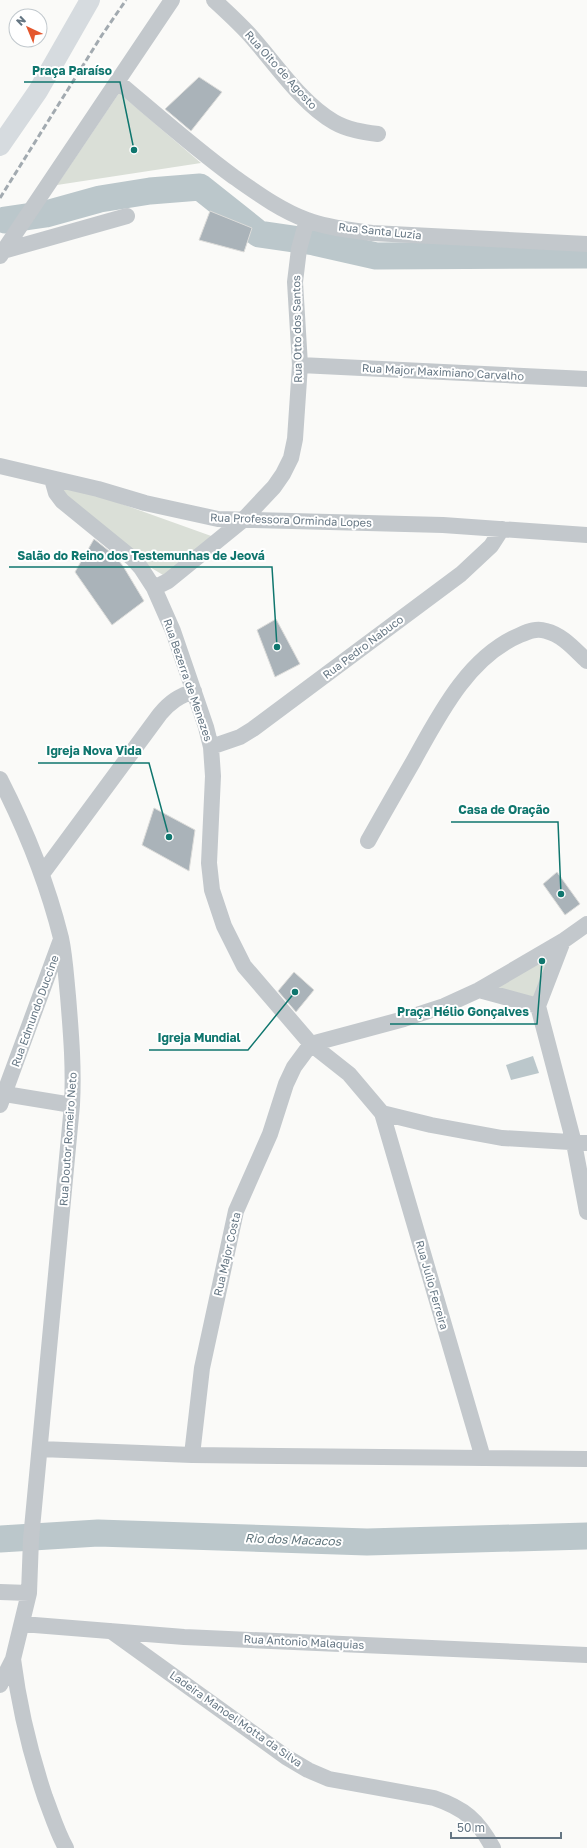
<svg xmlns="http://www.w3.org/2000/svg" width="587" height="1848" viewBox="0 0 587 1848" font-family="'Golos Text',sans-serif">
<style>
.green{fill:#dadfd7}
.water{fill:#bbc7cb}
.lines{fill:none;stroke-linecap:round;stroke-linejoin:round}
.river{stroke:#bbc7cb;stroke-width:27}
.building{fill:#aab3b9;stroke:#dcdcda}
.minor{stroke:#c3c8cc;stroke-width:16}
.major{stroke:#d6dbdf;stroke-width:20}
.rail{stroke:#a2aab0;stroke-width:3;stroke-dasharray:6 3;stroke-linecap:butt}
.labels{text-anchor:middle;stroke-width:4;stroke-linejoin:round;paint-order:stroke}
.street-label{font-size:11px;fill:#657683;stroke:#fff}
.water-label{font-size:12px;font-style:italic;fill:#60757c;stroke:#fff}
.leader{fill:none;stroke:#0f766e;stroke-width:1.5}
.callout-dot{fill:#0f766e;stroke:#fff;stroke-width:1.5}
.callout-label{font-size:12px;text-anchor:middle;font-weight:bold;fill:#0f766e;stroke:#fff;stroke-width:4;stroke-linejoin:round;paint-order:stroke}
</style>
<rect width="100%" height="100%" fill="#fafaf8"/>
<path class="green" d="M119,93L201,163L57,185Z
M52,479L214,537L168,578L97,535Z
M558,946L537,1000L492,991Z"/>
<path class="water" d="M533,1056L539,1073L511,1080L506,1065Z"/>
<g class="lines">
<path class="river" d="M5,220L46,214L100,199L150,191L200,187L259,234L314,242L376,256L587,255
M0,1539L98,1533L367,1542L587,1536"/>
</g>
<path class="building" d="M199,77L222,92L191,131L165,109Z
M210,211L252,228L244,252L199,240Z
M94,539L114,555L123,566L144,601L112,625L75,572Z
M276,619L300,664L275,677L257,630Z
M154,808L195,830L189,871L142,845Z
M557,872L580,904L565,915L543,884Z
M294,972L314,990L296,1012L278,991Z"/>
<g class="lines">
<path class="minor" d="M214,0C226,11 238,22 249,34C275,63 301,103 334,122C348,130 363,132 378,134
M118,82C156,114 193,147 234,177C257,193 280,210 307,220C327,228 351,230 372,233L587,244
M3,251L127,216
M0,256L172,0
M300,365L587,379
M0,466L98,489L145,503L218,519L443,525L587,535
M52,479L56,493L62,501L132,558L141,568L154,588L173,631L206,727L211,747L213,776L209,863L212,890L224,926L244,966L311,1044L349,1074L382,1113L431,1125L502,1138L587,1143
M154,588L168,581L243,520L274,487L283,474L291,458L295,439L300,365L295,282L299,249L307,220
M211,747L240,737L253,729L461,574L491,546L502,529
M0,779C26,830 47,882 61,938C65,957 66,976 68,996C71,1033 74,1067 72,1105L31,1539L29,1593L13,1659L0,1685
M368,841C383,814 398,788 413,762C439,715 468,657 520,635C529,631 537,628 546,631C563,635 575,650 587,661
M42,874L160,714C170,702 179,696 194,691
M563,941L538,1006L574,1143L587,1212
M479,990L538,1006
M5,1094L72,1105
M0,1105L60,942
M382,1113L483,1458
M40,1449L192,1455L587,1459
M192,1455L202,1368L236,1211L270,1134L286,1084L294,1067L311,1044L404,1019L444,1006L479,990L563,941L587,924
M0,1592L29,1593
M22,1624L184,1637L587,1655
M111,1631L286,1757L308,1770L329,1779L434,1798C464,1808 478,1820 493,1848
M13,1659C19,1706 30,1752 45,1797C52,1815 57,1832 66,1848"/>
<path class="major" d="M0,146L38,91L90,0"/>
<path class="rail" d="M0,198L102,35L126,0"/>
</g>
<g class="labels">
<g class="street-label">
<text transform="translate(281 70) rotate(48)" y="4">Rua Oito de Agosto</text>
<text transform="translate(380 231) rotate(6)" y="4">Rua Santa Luzia</text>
<text transform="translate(297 329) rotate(-91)" y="4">Rua Otto dos Santos</text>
<text transform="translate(443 372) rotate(3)" y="4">Rua Major Maximiano Carvalho</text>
<text transform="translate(291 520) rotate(2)" y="4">Rua Professora Orminda Lopes</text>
<text transform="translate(363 647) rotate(-37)" y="4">Rua Pedro Nabuco</text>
<text transform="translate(188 680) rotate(71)" y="4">Rua Bezerra de Menezes</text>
<text transform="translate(35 1011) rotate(-70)" y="4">Rua Edmundo Duccine</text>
<text transform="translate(68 1139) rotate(-86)" y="4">Rua Doutor Romeiro Neto</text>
<text transform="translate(227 1254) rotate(-77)" y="4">Rua Major Costa</text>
<text transform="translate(432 1285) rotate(74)" y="4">Rua Julio Ferreira</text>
<text transform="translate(304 1642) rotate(3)" y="4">Rua Antonio Malaquias</text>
<text transform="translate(236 1719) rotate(35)" y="4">Ladeira Manoel Motta da Silva</text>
</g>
<g class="water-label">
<text transform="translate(293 1540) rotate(2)" y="4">Rio dos Macacos</text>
</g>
</g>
<path class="leader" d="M134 150L120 82H24M277 647L272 567H9M169 837L149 763H38M561 894L558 822H451M542 961L537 1024H390M295 992L248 1050H149"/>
<g class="callout-dot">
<circle cx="134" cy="150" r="4"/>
<circle cx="277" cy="647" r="4"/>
<circle cx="169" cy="837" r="4"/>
<circle cx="561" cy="894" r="4"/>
<circle cx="542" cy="961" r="4"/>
<circle cx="295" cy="992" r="4"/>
</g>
<g class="callout-label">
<text x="72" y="75">Praça Paraíso</text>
<text x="141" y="560">Salão do Reino dos Testemunhas de Jeová</text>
<text x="94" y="755">Igreja Nova Vida</text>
<text x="504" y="814">Casa de Oração</text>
<text x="463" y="1016">Praça Hélio Gonçalves</text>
<text x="199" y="1042">Igreja Mundial</text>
</g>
<g transform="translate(28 28) rotate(316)"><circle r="19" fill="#ffffff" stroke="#c1c8cd"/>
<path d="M0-3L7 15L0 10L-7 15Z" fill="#e4572e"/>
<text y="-6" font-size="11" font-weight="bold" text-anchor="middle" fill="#657683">N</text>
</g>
<path d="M451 1832v6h110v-6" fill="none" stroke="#657683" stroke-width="2"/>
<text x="457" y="1832" font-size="12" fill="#657683" stroke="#ffffff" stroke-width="3" paint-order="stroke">50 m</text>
</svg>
